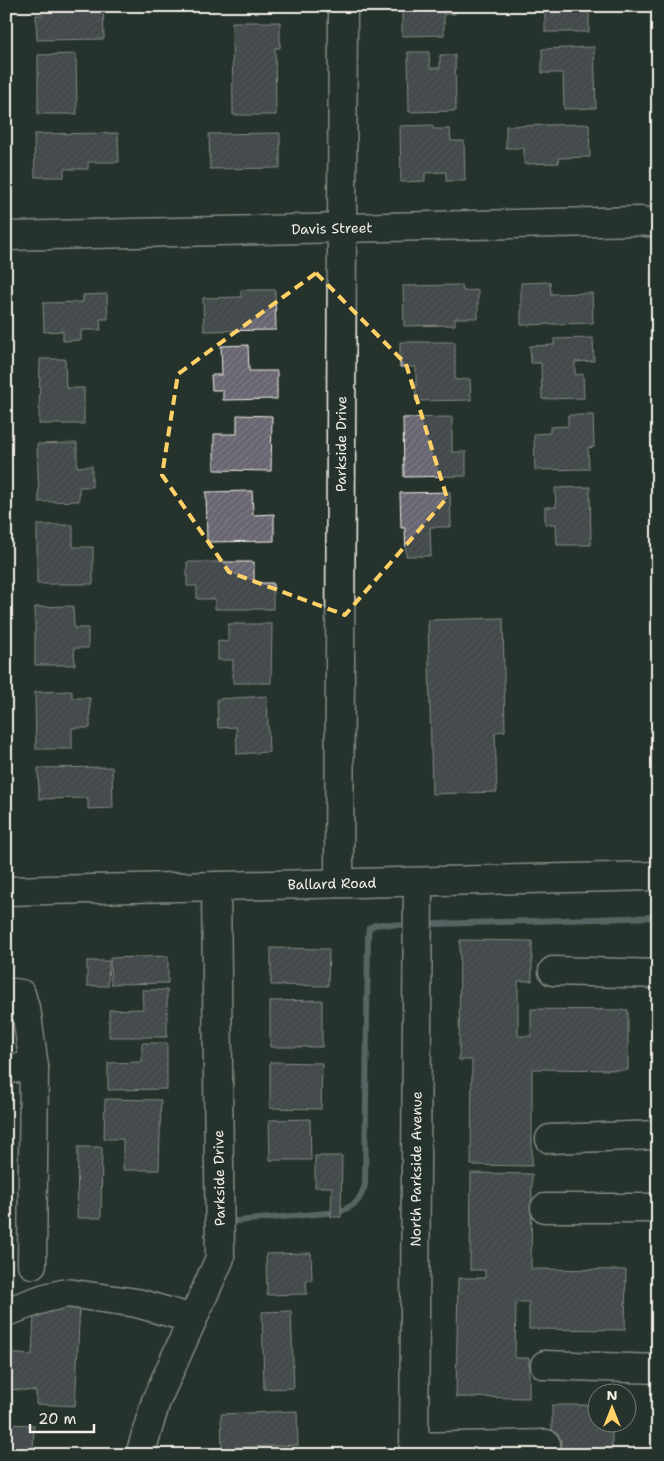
<svg xmlns="http://www.w3.org/2000/svg" width="664" height="1461" viewBox="0 0 664 1461" font-family="'Shantell Sans',sans-serif">
<style>
.lines{fill:none;stroke-linecap:round;stroke-linejoin:round}
.stream{stroke:#92a1a4;stroke-width:6}
.building{fill:url(#building-hatch);stroke:#f4f1e8}
.minor-casing{stroke:#f4f1e8;stroke-width:31}
.minor{stroke:#26332d;stroke-width:28}
.marked{fill:none;stroke:#ffd166;stroke-width:4;stroke-dasharray:10 6;stroke-linejoin:round}
.labels{text-anchor:middle;stroke-width:4;stroke-linejoin:round;paint-order:stroke}
.street-label{font-size:14px;fill:#f4f1e8;stroke:#26332d}
</style>
<defs>
<pattern id="building-hatch" width="6" height="6" patternUnits="userSpaceOnUse" patternTransform="scale(1.25)"><rect width="6" height="6" fill="#676571"/><path d="M-1 1l2-2M0 6l6-6M5 7l2-2" fill="none" stroke="#7d7c85"/></pattern>
</defs>
<rect width="100%" height="100%" fill="#26332d"/>
<filter id="ink" filterUnits="userSpaceOnUse"><feTurbulence type="fractalNoise" baseFrequency=".02" numOctaves="2"/><feDisplacementMap in="SourceGraphic" scale="10" xChannelSelector="R" yChannelSelector="G"/><feConvolveMatrix kernelMatrix="1 2 1 2 8 2 1 2 1" color-interpolation-filters="sRGB"/></filter>
<g filter="url(#ink)">
<g class="lines">
<path class="stream" d="M435,924L657,917
M236,1221L339,1212C355,1205 359,1203 365,1185L368,935L369,928L375,925L382,924L399,925"/>
</g>
<path class="building" d="M42,6H103L104,39L37,40L36,15H42Z
M402,6H455V14H444V35L402,36Z
M545,6H589V32H545Z
M232,22H280V48H275L276,115H233Z
M594,47L596,108L564,109L563,73H542V49Z
M408,52H429L430,68H440V55H455L456,111L409,112Z
M76,54L77,114H38V55Z
M589,124L590,157L558,158L559,163L524,164V148H506V126Z
M433,125V129H450L451,141H464L465,181H446V172L425,173V181L401,182L400,126Z
M118,133L119,162H88V169H64V177H35L34,134Z
M280,133V168L210,169L209,134Z
M550,282L551,294L592,293L593,323L521,325V283Z
M462,285L463,291L478,290V318H455V325L404,326L403,286Z
M241,290H275L276,330L204,331L203,298L241,297Z
M107,294L108,319H100L101,330H81V340L63,341V331L44,332L43,303L83,302V295Z
M593,338L594,361L575,362V375L583,374L584,398L542,399L541,363H531L530,346L554,345V339Z
M400,342H455V380L470,379L471,400L416,401V367H400Z
M248,345L249,371H277V399L223,400V390H212L211,375H222L221,346Z
M40,359H65L66,388H84V424H39Z
M237,415L272,416L271,471L214,470V434H237Z
M568,415H593L594,447L588,448L589,469L535,470L534,434L550,433V427L568,426Z
M452,417V452H466V476L404,477L403,418Z
M77,443V467L92,466V487H79V501L39,502L37,444Z
M590,487L591,545H557L556,524H545V507H556L555,488Z
M252,491L253,515L274,514V541L207,542L206,492Z
M450,492L451,527H430L431,556H406L405,528H401L400,493Z
M37,525H73V547H93V584H37Z
M187,562H254V583H273V609H215V599H197V586H187Z
M73,606L74,628H88V648H74L75,665H35V607Z
M503,618L505,731L495,732L497,792L432,794L428,620Z
M228,624H272L271,683H233V660H218V641L228,642Z
M72,691V698H90V728H72V749H36L35,692Z
M267,696L269,752L237,754L236,727L218,728L217,699Z
M112,767L113,808L88,809V798L39,799L38,768Z
M460,940L532,941V981H518V1036H531V1009L628,1010V1070L532,1069V1166L471,1165L472,1060H459Z
M271,948L329,949L328,986L271,985Z
M168,956V983L111,984L110,958Z
M87,961H109L108,986H87Z
M142,990H167V1037H109V1010L143,1009Z
M322,1000V1047H270V1001Z
M142,1043H167V1089L108,1090V1063L142,1062Z
M270,1062L322,1063L321,1109L270,1108Z
M105,1099L161,1100L159,1170H123V1139H104Z
M310,1119L311,1160H270L269,1120Z
M78,1147H102L101,1218H77Z
M315,1156H342L341,1217H331L332,1187H315Z
M471,1173L532,1174L531,1269L626,1270L625,1330L529,1329V1302H516L515,1358H529V1398L456,1397L458,1278H485V1270H470Z
M311,1253L312,1280H306L307,1294L267,1295L266,1254Z
M41,1300L80,1303L75,1406L36,1404V1391L6,1389V1353L32,1355L34,1317H40Z
M291,1311L294,1388L264,1389L262,1312Z
M552,1405H596V1424H612V1455H552Z
M297,1411L298,1445L222,1448L221,1414Z
M6,1424L34,1425L33,1455H6Z"/>
<g class="lines">
<defs>
<g id="minor">
<path id="s1" d="M6,236L639,221L658,223"/>
<path id="s2" d="M339,883L343,6"/>
<path id="s3" d="M6,891L658,876"/>
<path d="M553,971L658,974"/>
<path d="M6,992L21,994L27,1015L34,1067L32,1264"/>
<path d="M6,1069L34,1067"/>
<path d="M550,1139L658,1135"/>
<path d="M545,1208H658"/>
<path d="M6,1312L45,1298L67,1293L137,1303L193,1319"/>
<path d="M545,1365L658,1369"/>
<path d="M414,1447L546,1444"/>
<path d="M140,1455L156,1401L220,1258L216,886"/>
<path id="s4" d="M414,1455L418,882"/>
</g>
</defs>
<use href="#minor" class="minor-casing"/>
<use href="#minor" class="minor"/>
</g>
</g>
<path d="M0 0H664V1461H0ZM316,273L406,364L447,498L345,615L229,572L162,475L178,374Z" fill="#26332d" fill-opacity=".55" fill-rule="evenodd"/>
<path class="marked" d="M316,273L406,364L447,498L345,615L229,572L162,475L178,374Z"/>
<g class="labels">
<g class="street-label">
<text dy="5" stroke="none"><textPath href="#s1" startOffset="326">Davis Street</textPath></text>
<text dy="5" stroke="none"><textPath href="#s2" startOffset="439">Parkside Drive</textPath></text>
<text dy="5" stroke="none"><textPath href="#s3" startOffset="326">Ballard Road</textPath></text>
<text dy="5" stroke="none"><textPath href="#s4" startOffset="286">North Parkside Avenue</textPath></text>
<text transform="translate(219 1178) rotate(-91)" y="5">Parkside Drive</text>
</g>
</g>
<rect width="664" height="1461" fill="none" stroke="#26332d" stroke-width="25"/>
<rect x="12" y="12" width="639" height="1436" fill="none" stroke="#f4f1e8" stroke-width="2" filter="url(#ink)"/>
<g transform="translate(612 1408)"><circle r="24" fill="#26332d" stroke="#787f78"/>
<path d="M0-4L9 19L0 12L-9 19Z" fill="#ffd166"/>
<text y="-8" font-size="14" font-weight="bold" text-anchor="middle" fill="#f4f1e8">N</text>
</g>
<path d="M30 1424v8h64v-8" fill="none" stroke="#f4f1e8" stroke-width="2.5"/>
<text x="38" y="1424" font-size="15" fill="#f4f1e8" stroke="#26332d" stroke-width="4" paint-order="stroke">20 m</text>
</svg>
